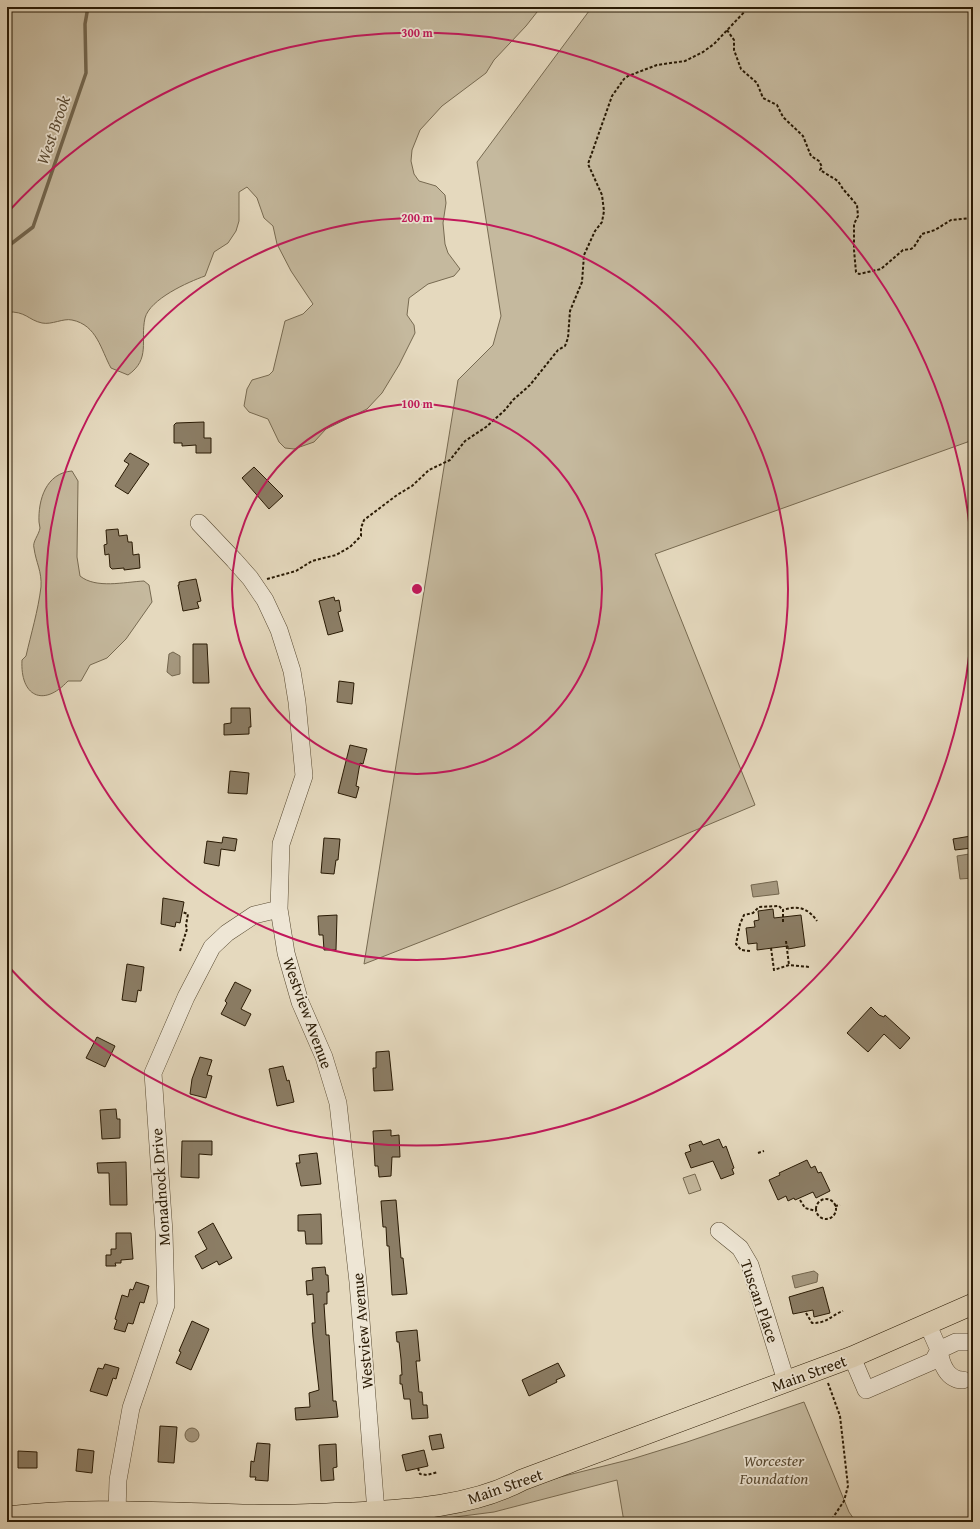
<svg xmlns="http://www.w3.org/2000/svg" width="980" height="1529" viewBox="0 0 980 1529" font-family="'Gentium Book Plus',serif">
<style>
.green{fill:#c5b99e;stroke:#776a51}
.water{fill:#a5987f;stroke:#73664e}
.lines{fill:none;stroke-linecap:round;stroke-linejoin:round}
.stream{stroke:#73664e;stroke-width:3.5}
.building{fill:#8b7d65;stroke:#291a04}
.minor-casing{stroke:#584a32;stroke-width:18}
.major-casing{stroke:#291a04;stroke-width:22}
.path{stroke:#291a04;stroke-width:2;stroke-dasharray:3 2;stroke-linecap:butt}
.minor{stroke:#eee6d5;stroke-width:17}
.major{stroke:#e5d9be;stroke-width:21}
.ring{fill:none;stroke:#c2185b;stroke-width:2}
.labels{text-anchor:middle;stroke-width:3.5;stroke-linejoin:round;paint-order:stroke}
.street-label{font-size:16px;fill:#291a04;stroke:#eee6d5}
.park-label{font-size:16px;font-style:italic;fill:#584a32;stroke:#eee6d5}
.water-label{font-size:17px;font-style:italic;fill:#5b4c35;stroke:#eee6d5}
.centre{fill:#c2185b;stroke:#eee6d5;stroke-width:2}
.ring-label{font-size:12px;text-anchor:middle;font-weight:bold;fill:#c2185b;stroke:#eee6d5;stroke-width:3.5;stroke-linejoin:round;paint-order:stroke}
</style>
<rect width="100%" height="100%" fill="#e5d9be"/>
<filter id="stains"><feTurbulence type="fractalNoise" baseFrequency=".005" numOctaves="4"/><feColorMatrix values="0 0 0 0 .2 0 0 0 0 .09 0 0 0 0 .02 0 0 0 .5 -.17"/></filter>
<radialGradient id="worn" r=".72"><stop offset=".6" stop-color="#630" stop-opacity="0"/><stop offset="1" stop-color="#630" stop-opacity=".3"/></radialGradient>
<path class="green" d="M7,7H541L526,26L494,60L486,73L442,106L420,130L412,150L411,161L414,174L419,181L436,186L445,195L446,203L443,223L445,244L448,253L460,269L454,276L428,284L409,298L407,315L414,325L415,333L399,365L382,393L367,409L326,429L314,442L294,449L285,448L279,442L268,419L249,412L244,406L247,389L252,380L269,375L273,371L285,321L303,314L313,304L291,271L277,244L273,226L264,218L257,198L247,187L239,192V221L236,231L228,243L214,252L205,276C188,282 150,299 145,318C140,341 151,359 128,375L111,368C101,350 97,325 72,320C63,318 52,325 42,323C28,320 26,311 7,312Z
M592,7H973V440L655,554L755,805L561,887L364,964L458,380L493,345L501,316L477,162Z
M72,471L78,481L77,557L80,576C96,589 124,582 144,581L149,585L152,602L126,639L107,658L90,665L81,681H68C43,708 20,696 22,660L26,656C31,634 38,611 41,587C42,571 36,563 34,548C32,542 39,535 40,528C40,526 39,524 39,522C38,500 46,473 72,471Z
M695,1174L701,1190L689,1194L683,1178Z
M804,1402L849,1512L856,1522H624L617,1480L494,1512L416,1522H374L475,1505L560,1477L632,1459L687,1442Z"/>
<path class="water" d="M173,652L180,656V674L172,676L167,672L169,654Z
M969,854L973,878L960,879L957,856Z
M777,881L779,894L753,897L751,885Z
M814,1271L818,1274L817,1282L795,1288L792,1276Z
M185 1435a7 7 0 1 1 14 0a7 7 0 1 1-14 0Z"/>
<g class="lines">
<path class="stream" d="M7,247L33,227L86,73L85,24L88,7"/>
</g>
<path class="building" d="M204,422V438H211V453H196V445L182,446V443H174V425L176,423Z
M130,453L149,464L128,494L115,486L129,464L124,461Z
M254,467L283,496L269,509L242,478Z
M118,529L119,536L127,535L128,542H132L133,555L139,554L140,568L124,570V568L112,569L110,567L109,554L105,555L104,545L107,544L106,530Z
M196,579L201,601L197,602L199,608L183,611L178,585H179V582Z
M334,597L335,601L339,600L341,611L338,612L343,631L328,635L319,601Z
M193,644H207L209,683H193Z
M339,681L354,683L352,704L337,702Z
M231,708H250L251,727H249V734L224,735V724L231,723Z
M350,745L367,749L363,764L360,763L356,786L359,787L356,798L338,793Z
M230,771L249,773L247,794L228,793Z
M971,836L972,848L955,850L953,839Z
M223,837L237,839L235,851L221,849L219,866L204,863L207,841L222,843Z
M324,838L340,839L338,860H336L334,874L321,873Z
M163,898L184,902L180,923L176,922L175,927L161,924Z
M773,909L774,918L801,915L805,946L788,949V946L757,950V943L748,944L746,928L755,927L754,921L759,920L758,911Z
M337,915L336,950H324L323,935H319L318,916Z
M127,964L144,967L141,991L138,990L136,1002L122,1000Z
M235,982L251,990L241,1009L251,1014L245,1026L221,1014L227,1003L225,1001Z
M871,1007L879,1015L884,1017L885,1015L910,1038L900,1049L884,1034L868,1052L847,1033Z
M97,1037L115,1046L105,1067L86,1058Z
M389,1051L393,1090L374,1091L373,1068H376V1052Z
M200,1057L212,1060L207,1075L212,1076L206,1098L190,1094L192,1079Z
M283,1066L287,1081L289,1080L294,1102L277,1106L269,1069Z
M116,1109L117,1119H120V1138L102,1139L100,1110Z
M391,1130V1136L399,1135L400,1157H392L391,1176L379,1177L378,1166H375L373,1131Z
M719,1139L723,1148L726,1146L734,1168L732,1169L734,1174L721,1179L713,1161L691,1168L685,1153L691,1151L689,1145L701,1141L703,1145Z
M182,1141H212V1155L199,1154V1178L181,1177Z
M317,1153L321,1184L301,1186L296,1163H300L299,1155Z
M807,1160L811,1168L815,1166L818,1173L821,1172L830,1191L816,1198L813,1192L795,1200L794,1198L788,1201L786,1196L778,1200L769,1180L780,1175L779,1173Z
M126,1162L127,1205H110L109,1173H98L97,1163Z
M396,1200L401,1258H403L407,1294L392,1295L389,1246H387L386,1227H383L381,1201Z
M321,1214L322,1244H306L305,1231H298V1215Z
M213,1223L232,1258L219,1265L217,1261L202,1269L195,1256L207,1249L198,1232Z
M116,1233H131L133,1259L121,1260V1263H115L116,1266H106V1255H111V1249H116Z
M325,1267L326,1275H328L329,1292H327V1304H324L326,1335H329L333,1401H336L338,1417L296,1420L295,1408L310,1407L309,1393L319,1390L313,1337L312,1323H315L313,1294L307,1295L306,1281L313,1280L312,1268Z
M136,1282L149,1286L144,1303L140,1302L133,1324L128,1323L125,1332L114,1329L117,1320L115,1319L122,1295L128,1297L130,1289L133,1290Z
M823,1287L830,1313L814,1317L813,1310L793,1314L789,1297Z
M192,1321L209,1329L191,1370L176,1363L181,1352L179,1351Z
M417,1330L420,1361H416L419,1392H422L423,1405H427L428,1418L412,1419L410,1399H404L402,1384H400V1375H402L401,1359L399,1342H397L396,1332Z
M558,1363L565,1376L556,1380L557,1382L529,1396L522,1380Z
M105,1364L119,1368L116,1379L113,1378L107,1396L90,1391L98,1368L103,1369Z
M160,1426L177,1427L174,1463L158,1462Z
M441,1434L444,1448L432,1450L429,1436Z
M257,1443L270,1444L268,1481L255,1480L256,1477H250L251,1461L254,1462Z
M336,1444L337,1467L333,1468L334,1480L321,1481L319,1445Z
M78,1449L94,1451L92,1473L76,1471Z
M424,1450L428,1466L406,1471L402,1455Z
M18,1451L37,1452V1468H18Z"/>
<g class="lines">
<defs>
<path id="minor" d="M199,523L234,560L250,578L265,600L279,630L292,671L297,702L304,776L281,844L279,909L286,953L300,1002L324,1057L338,1103L358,1282L376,1512
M719,1231L740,1248L750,1265L786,1381
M852,1357L866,1390L933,1361L939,1350L928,1325
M963,1380C947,1380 941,1363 939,1350L956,1342H973
M117,1512L118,1480L131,1408L166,1305L164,1232L153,1073L186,997L212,947L227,933L254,915L279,909"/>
<path id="major" d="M7,1517C89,1507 172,1514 255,1515C287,1516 319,1514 352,1513C408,1510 471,1507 522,1480L852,1357L973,1304"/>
</defs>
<use href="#minor" class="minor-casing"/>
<use href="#major" class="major-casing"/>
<path class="path" d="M727,30L734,40V50L741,69L757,83L763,98L777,105L783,117L803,136L811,156L819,161L822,167L820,170L838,181L843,189L857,205L858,216L854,224V250L856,272L859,274L881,269L903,250L911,249L914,247L922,234L935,230L951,220L973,218
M267,579L296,571L312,561L336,555L350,547L361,536V528L364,520L397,495L412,486L429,470L450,460L465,441L486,427L505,410L513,400L530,385L558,350L565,346L568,338L570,311L582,282L584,255L595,231L602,222L604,211L602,195L588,164L612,96L624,79L628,76L657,65L685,61L703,52L714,44L749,7
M783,922V910C798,905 808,908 817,921
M786,941L789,965
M771,948L774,970L789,965L810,967
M180,951L187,929L186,925L188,914L182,912
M750,951L741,950L736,944L740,924L744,915L753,913L759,907L779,906L783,910
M758,1153L764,1151
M816 1209a10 10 0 1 1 20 0a10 10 0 1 1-20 0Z
M800,1200L805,1208L816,1211
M835,1206L840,1205
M806,1313L812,1323C828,1323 830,1316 843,1311
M828,1383L840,1416L848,1486L844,1501L830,1522
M418,1468L420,1474L427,1475L438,1472"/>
<use href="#minor" class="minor"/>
<use href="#major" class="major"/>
</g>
<g class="ring">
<circle cx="417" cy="589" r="185"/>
<circle cx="417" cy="589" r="371"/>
<path d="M973 594A556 556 0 0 1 7 965M7 213A556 556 0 0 1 973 584"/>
</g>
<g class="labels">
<g class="street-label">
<text transform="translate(308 1013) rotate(70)" y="6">Westview Avenue</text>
<text transform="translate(160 1187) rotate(-94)" y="6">Monadnock Drive</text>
<text transform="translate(760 1301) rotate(71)" y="6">Tuscan Place</text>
<text transform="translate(362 1331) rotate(-95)" y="6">Westview Avenue</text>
<text transform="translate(809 1373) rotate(-20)" y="6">Main Street</text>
<text transform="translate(505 1486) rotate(-19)" y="6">Main Street</text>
</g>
<g class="park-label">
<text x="774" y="1466">Worcester<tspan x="774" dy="18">Foundation</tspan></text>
</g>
<g class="water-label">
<text transform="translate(53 130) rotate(-71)" y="6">West Brook</text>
</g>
</g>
<circle cx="417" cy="589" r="6" class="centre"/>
<g class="ring-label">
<text x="417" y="37">300 m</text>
<text x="417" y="222">200 m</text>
<text x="417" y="408">100 m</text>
</g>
<rect width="980" height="1529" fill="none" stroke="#e5d9be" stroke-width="24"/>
<rect x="8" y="8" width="964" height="1513" fill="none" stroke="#291a04" stroke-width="2"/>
<rect x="12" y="12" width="956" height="1505" fill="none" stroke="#291a04"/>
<rect width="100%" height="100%" filter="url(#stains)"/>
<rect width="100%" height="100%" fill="url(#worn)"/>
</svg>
